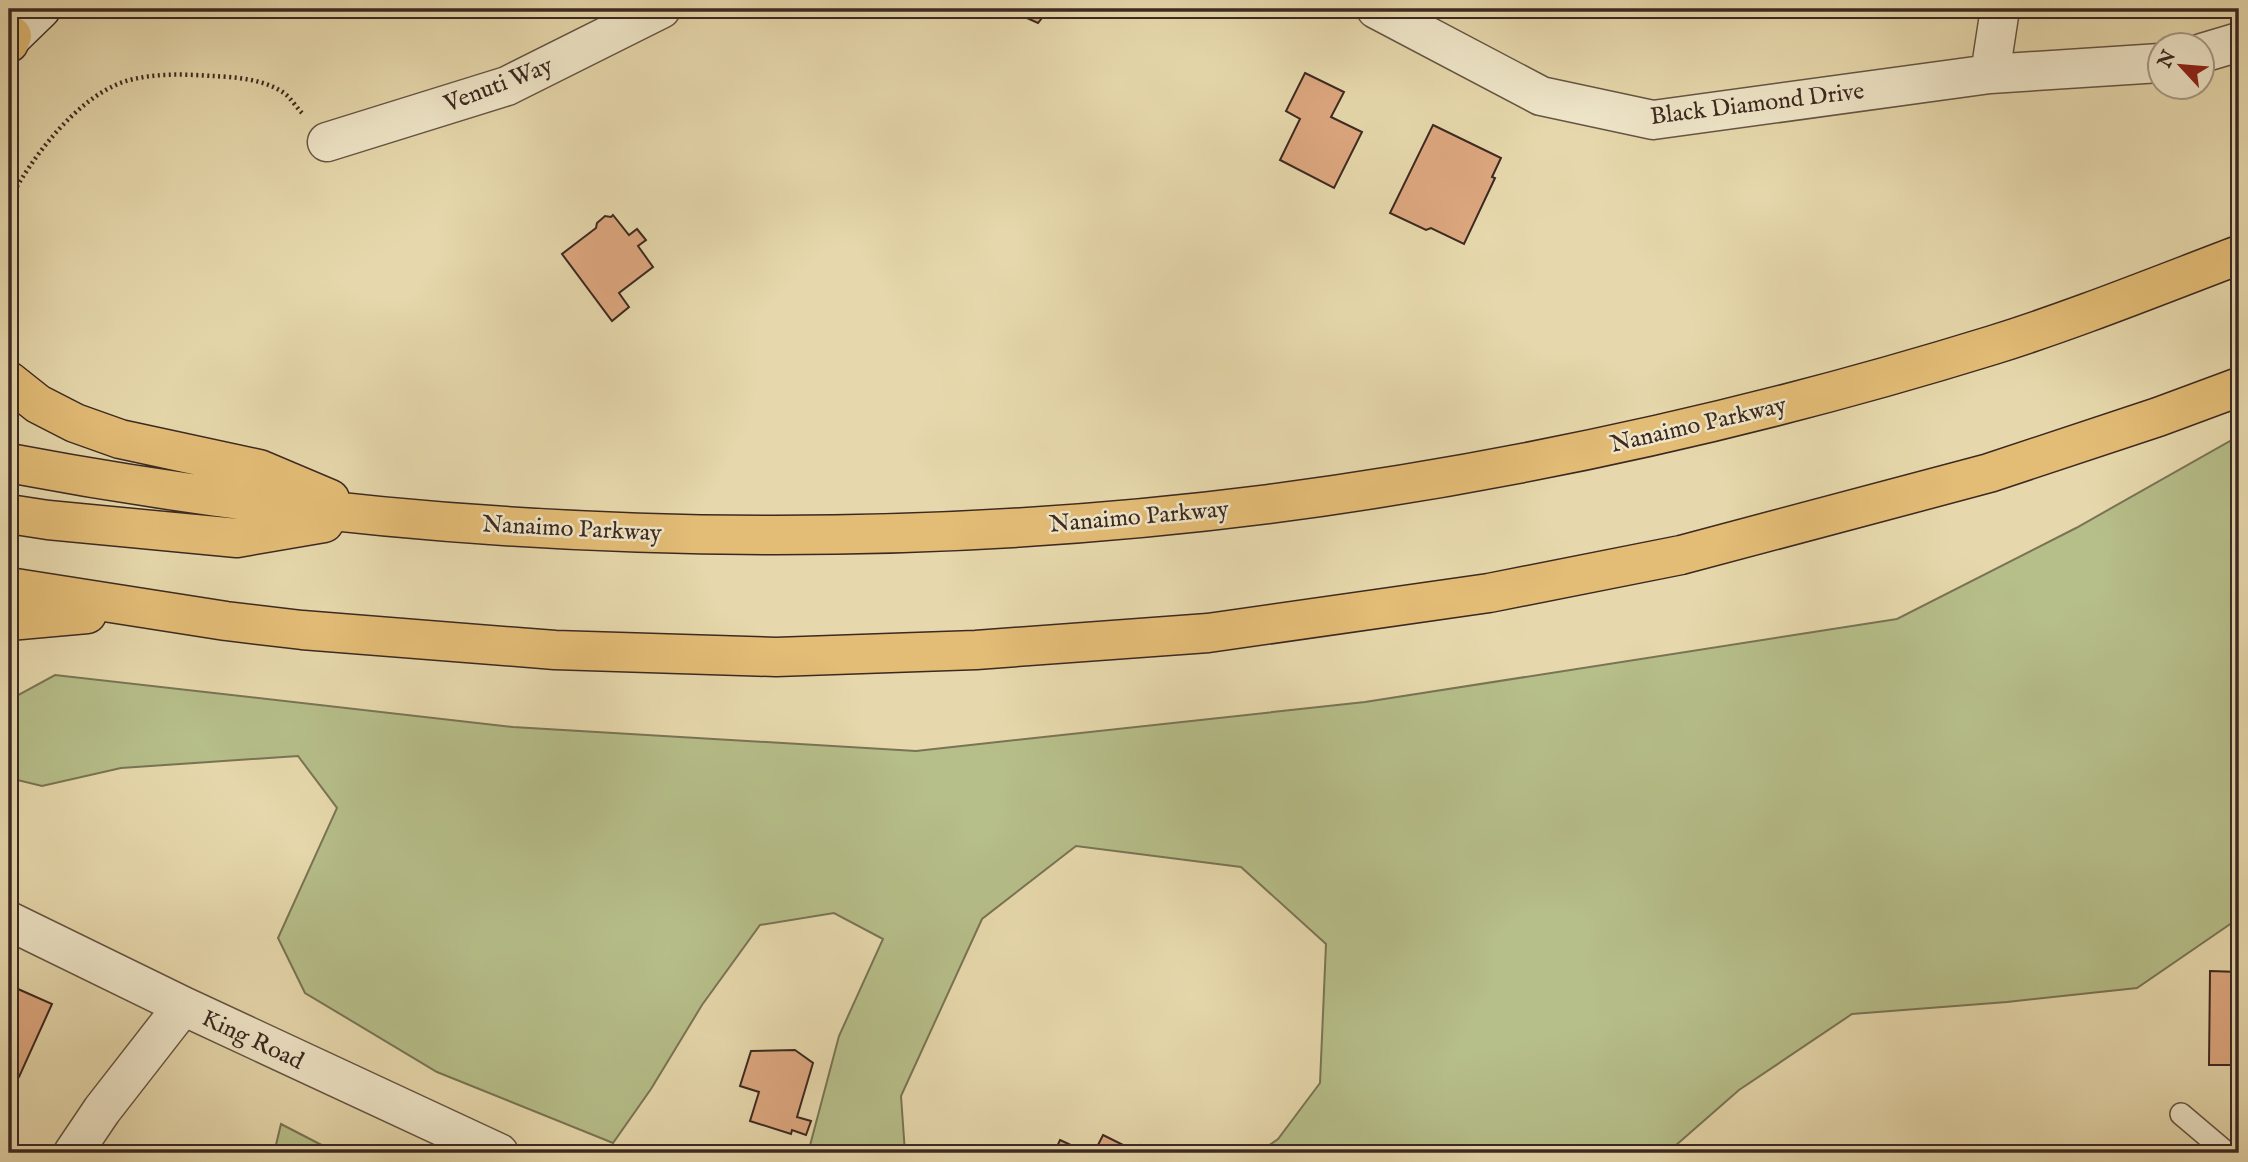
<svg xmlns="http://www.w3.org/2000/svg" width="2248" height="1162" viewBox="0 0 2248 1162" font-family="'IM FELL English',serif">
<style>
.green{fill:#b6be89;stroke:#797455;stroke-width:2}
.building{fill:#dda77f;stroke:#3c2921;stroke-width:2}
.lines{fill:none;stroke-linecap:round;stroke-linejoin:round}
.lane-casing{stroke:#654;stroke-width:24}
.street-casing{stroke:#654;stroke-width:41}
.secondary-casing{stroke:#3c2921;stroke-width:41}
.highway-casing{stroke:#3c2921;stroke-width:41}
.path{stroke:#3c2921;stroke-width:4.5;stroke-dasharray:2 3.5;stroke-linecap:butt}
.lane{stroke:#efe6c9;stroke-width:21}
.street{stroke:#efe6c9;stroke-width:38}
.secondary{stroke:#efe6c9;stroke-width:38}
.highway{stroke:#e3bc76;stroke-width:38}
.labels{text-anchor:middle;stroke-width:5;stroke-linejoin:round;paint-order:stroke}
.street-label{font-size:24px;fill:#3c2921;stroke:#efe6c9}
</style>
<rect width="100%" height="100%" fill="#e6d8ac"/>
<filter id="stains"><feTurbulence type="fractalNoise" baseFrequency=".00286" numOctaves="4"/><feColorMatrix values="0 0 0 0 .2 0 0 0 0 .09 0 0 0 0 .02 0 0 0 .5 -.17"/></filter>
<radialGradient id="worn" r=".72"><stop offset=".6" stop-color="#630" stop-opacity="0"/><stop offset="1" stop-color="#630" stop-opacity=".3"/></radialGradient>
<path class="green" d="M2239,436V918L2137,988L2007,1002L1852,1014L1739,1090L1667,1153H1258L1278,1139L1320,1083L1326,944L1241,867L1076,846L982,919L901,1096L905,1153H808L839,1036L883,939L834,913L760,925L702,1005L651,1089L613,1143L437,1072L305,993L278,938L337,808L298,756L121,768L42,786L9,778V700L55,675L513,727L916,751L1365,702L1897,619L2076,528Z
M281,1124L337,1153H274Z"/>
<path class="building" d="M1007,9H1049L1038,23Z
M1305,73L1344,92L1331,117L1362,132L1334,188L1280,160L1300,119L1286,111Z
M1433,125L1501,158L1492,177L1495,178L1464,244L1431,228L1426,230L1390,213Z
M613,215L629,235L637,229L646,240L638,246L653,267L619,293L629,307L612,321L562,254L596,228L597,223L605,216L611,217Z
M2210,971L2239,972V1065H2209Z
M18,989L52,1004L19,1077L9,1072V1005Z
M795,1050L813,1063L797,1117L811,1121L806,1135L792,1130L791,1134L750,1121L759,1092L740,1086L751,1051Z
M1103,1135L1137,1152L1141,1145L1158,1153H1094Z
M1060,1140L1088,1153H1054Z"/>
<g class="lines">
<defs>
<path id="lane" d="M2181,1114L2227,1153"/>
<path id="street" d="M1376,9L1541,96L1653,120L1990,74L2160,63
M2202,53L2239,42
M1990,74L2000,9
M327,142L507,86L661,9
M9,921L183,1006L499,1153
M73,1153L102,1110L183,1006"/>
<path id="secondary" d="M9,40L41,9"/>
<path id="highway" d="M9,43L12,36
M9,381L38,404L75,423L120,439L259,469L330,499
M9,463C421,541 853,557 1269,504C1514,472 1757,418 1993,345C2076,319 2157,286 2239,255
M9,514L48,520L237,538L324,523
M9,587L226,621L302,630L555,650L776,657L976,650L1208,633L1489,593L1681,555L1989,473L2158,417L2239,387
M9,621L87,614"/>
</defs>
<use href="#lane" class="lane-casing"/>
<use href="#street" class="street-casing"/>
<use href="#secondary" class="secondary-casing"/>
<use href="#highway" class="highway-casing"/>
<path class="path" d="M9,201C31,158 78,96 126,81C154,73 183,74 212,76C235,77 264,79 284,93C291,98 296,107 302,113"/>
<use href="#lane" class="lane"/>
<use href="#street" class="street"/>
<use href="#secondary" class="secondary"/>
<use href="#highway" class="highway"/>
</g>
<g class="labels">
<g class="street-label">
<text transform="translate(498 84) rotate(-21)" y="8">Venuti Way</text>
<text transform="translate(1757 103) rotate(-7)" y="8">Black Diamond Drive</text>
<text transform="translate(1698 424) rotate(-13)" y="8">Nanaimo Parkway</text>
<text transform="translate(1139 516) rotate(-5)" y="8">Nanaimo Parkway</text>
<text transform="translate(572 528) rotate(3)" y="8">Nanaimo Parkway</text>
<text transform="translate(253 1039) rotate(25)" y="8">King Road</text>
</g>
</g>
<rect width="2248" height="1162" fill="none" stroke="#e6d8ac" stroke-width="35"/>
<rect x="10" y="10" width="2227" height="1141" fill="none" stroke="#3c2921" stroke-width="3.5"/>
<rect x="18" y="18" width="2213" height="1127" fill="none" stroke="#3c2921" stroke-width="2"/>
<g transform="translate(2181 66) rotate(296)"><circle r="33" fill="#efe6c9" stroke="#a79a86" stroke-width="2"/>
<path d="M0-5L12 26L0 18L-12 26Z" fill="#8f2418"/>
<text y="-10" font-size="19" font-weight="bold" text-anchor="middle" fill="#3c2921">N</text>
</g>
<rect width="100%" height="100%" filter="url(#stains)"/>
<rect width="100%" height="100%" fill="url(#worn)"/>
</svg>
